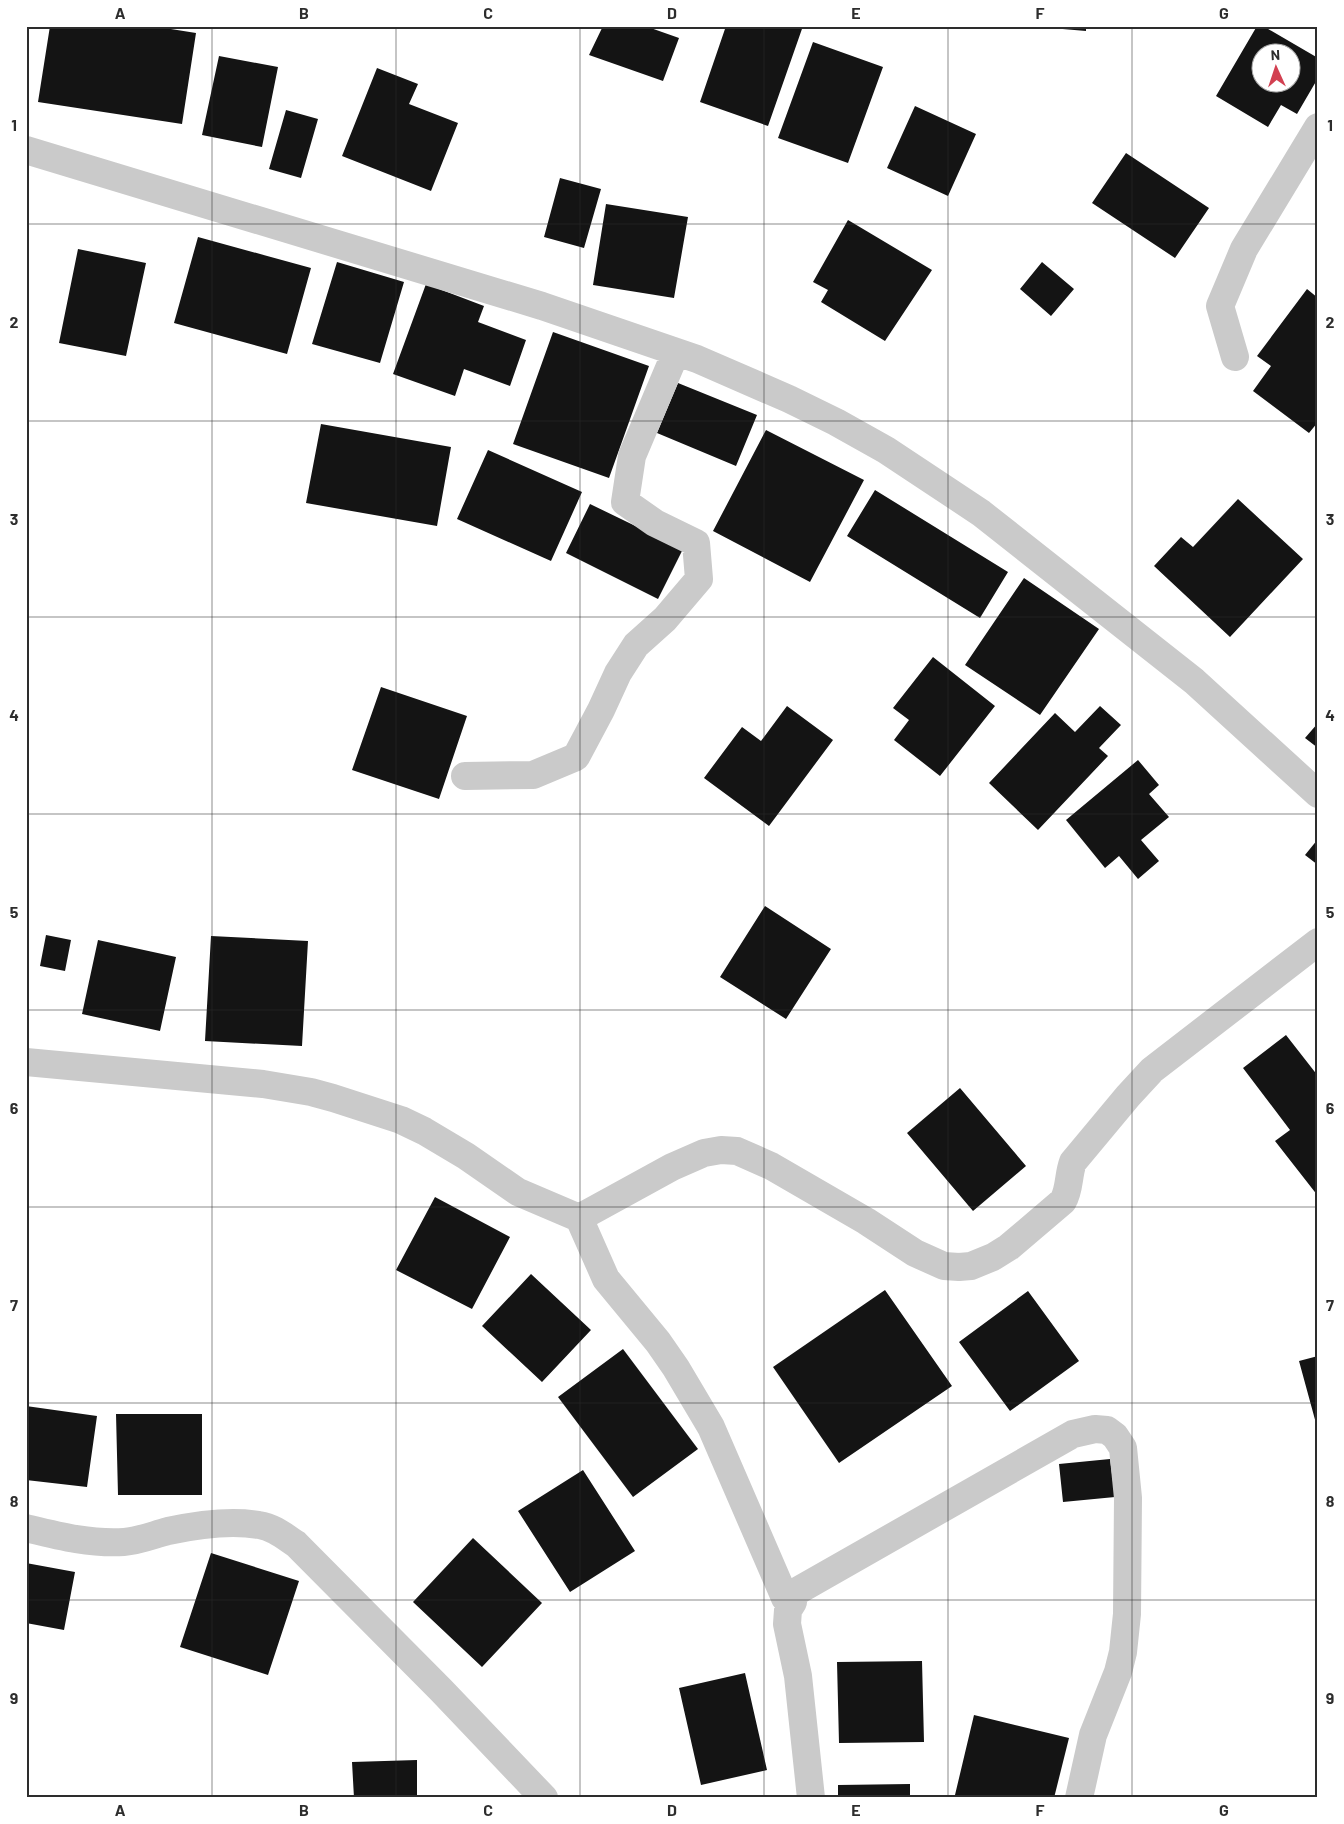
<svg xmlns="http://www.w3.org/2000/svg" width="1344" height="1824" viewBox="0 0 1344 1824" font-family="Barlow,sans-serif">
<style>
.building{fill:#141414;fill-rule:evenodd}
.lines{fill:none;stroke-linecap:round;stroke-linejoin:round}
.minor{stroke:#cacaca;stroke-width:28}
.grid{fill:none;stroke:#2d2d2d;stroke-width:1;stroke-opacity:0.55}
.neatline{fill:none;stroke:#2d2d2d;stroke-width:2}
.grid-label{font-size:16px;text-anchor:middle;font-weight:bold;fill:#2d2d2d}
</style>
<rect width="100%" height="100%" fill="#fff"/>
<path class="building" d="M50,26H152L196,33L182,124L38,102Z
M603,26H645L679,38L663,81L589,55Z
M726,26H803L768,126L700,102Z
M1051,26H1086V31L1051,28Z
M1257,26H1263L1318,58V78L1297,114L1281,105L1268,127L1216,96ZM1262,52H1292V82H1262Z
M813,42L883,67L848,163L778,138Z
M219,56L278,67L262,147L202,135Z
M377,68L418,84L409,104L458,123L431,191L342,156Z
M915,106L976,134L948,196L887,168Z
M286,110L318,119L301,178L269,169Z
M1126,153L1209,208L1175,258L1092,203Z
M560,178L601,189L584,248L544,237Z
M606,204L688,217L674,298L593,285Z
M848,220L932,270L885,341L821,302L828,290L813,282Z
M198,237L311,268L287,354L174,323Z
M78,249L146,263L126,356L59,343Z
M337,262L404,282L380,363L312,344Z
M1042,262L1074,289L1051,316L1020,289Z
M426,284L484,306L478,322L526,340L510,386L464,369L455,396L393,374Z
M1307,289L1318,298V422L1309,433L1253,391L1271,366L1257,356Z
M553,332L649,366L609,478L513,444Z
M678,383L757,415L736,466L657,433Z
M321,424L451,447L437,526L306,503Z
M766,430L864,480L810,582L713,531Z
M488,450L582,492L551,561L457,519Z
M875,490L1008,572L980,618L847,536Z
M1238,499L1303,559L1230,637L1154,566L1181,537L1193,547Z
M590,504L683,549L658,599L566,553Z
M1024,578L1099,629L1040,715L965,665Z
M933,657L995,706L940,776L894,740L909,720L893,708Z
M381,687L467,716L439,799L352,770Z
M787,706L833,740L769,826L704,778L742,727L761,741Z
M1100,706L1121,725L1099,748L1108,756L1038,830L989,783L1055,713L1075,732Z
M1318,723V748L1305,738Z
M1138,760L1159,785L1149,794L1169,817L1141,840L1159,861L1138,879L1119,856L1105,868L1066,820Z
M1318,839V865L1305,855Z
M765,906L831,949L786,1019L720,977Z
M46,935L71,940L65,971L40,966Z
M211,936L308,941L302,1046L205,1041Z
M98,940L176,957L160,1031L82,1014Z
M1286,1035L1318,1076V1196L1275,1141L1290,1130L1243,1068Z
M960,1088L1026,1166L973,1211L907,1133Z
M435,1197L510,1237L472,1309L396,1270Z
M531,1274L591,1330L542,1382L482,1326Z
M885,1290L952,1386L839,1463L773,1367Z
M1028,1291L1079,1361L1010,1411L959,1342Z
M623,1349L698,1449L633,1497L558,1397Z
M1318,1356V1427H1317L1299,1361Z
M26,1406L97,1416L87,1487L26,1480Z
M116,1414H202V1495H118Z
M1110,1459L1115,1497L1063,1502L1059,1464Z
M583,1470L635,1551L570,1592L518,1511Z
M473,1538L542,1603L482,1667L413,1602Z
M211,1553L299,1581L268,1675L180,1647Z
M26,1563L75,1572L64,1630L26,1623Z
M922,1661L924,1742L839,1743L837,1662Z
M745,1673L767,1770L701,1785L679,1688Z
M974,1715L1069,1738L1054,1798H966L955,1795Z
M417,1760V1798H354L352,1762Z
M910,1784V1798H838V1785Z"/>
<g class="lines">
<path class="minor" d="M26,150L542,306L697,359L789,399L836,422L886,450L981,513L1194,681L1318,794
M1235,357L1220,306L1244,249L1318,127
M465,776L533,775L576,757L601,710L618,673L636,645L665,619L699,579L696,543L655,523L625,502L632,456L676,352
M26,1062L263,1084L311,1092L333,1098L401,1120L424,1131L466,1156L518,1192L579,1218L606,1279L658,1342L676,1368L711,1427L785,1598L793,1602L788,1610L787,1624L798,1676L811,1798
M579,1218L672,1167L704,1153L721,1150L737,1151L771,1166L866,1221L915,1253L944,1266L959,1267L971,1266L993,1257L1009,1247L1063,1201C1070,1189 1068,1175 1073,1162L1128,1096L1152,1070L1318,942
M26,1528C59,1536 90,1544 124,1542C139,1541 153,1535 168,1531C196,1525 230,1520 259,1525C273,1527 284,1536 296,1544L441,1690L544,1798
M785,1598L1073,1434L1095,1429L1107,1430L1115,1436L1123,1448L1128,1498L1127,1614L1123,1652L1118,1672L1093,1735L1079,1798"/>
</g>
<path class="grid" d="M212,26V1798M396,26V1798M580,26V1798M764,26V1798M948,26V1798M1132,26V1798M26,224H1318M26,421H1318M26,617H1318M26,814H1318M26,1010H1318M26,1207H1318M26,1403H1318M26,1600H1318"/>
<rect width="1344" height="1824" fill="none" stroke="#ffffff" stroke-width="55"/>
<g transform="translate(1276 68) rotate(357)"><circle r="24" fill="#ffffff" stroke="#ababab"/>
<path d="M0-4L9 19L0 12L-9 19Z" fill="#d24051"/>
<text y="-8" font-size="14" font-weight="bold" text-anchor="middle" fill="#2d2d2d">N</text>
</g>
<rect x="28" y="28" width="1288" height="1768" class="neatline"/>
<g class="grid-label">
<text x="120" y="19">A</text>
<text x="304" y="19">B</text>
<text x="488" y="19">C</text>
<text x="672" y="19">D</text>
<text x="856" y="19">E</text>
<text x="1040" y="19">F</text>
<text x="1224" y="19">G</text>
<text x="14" y="131">1</text>
<text x="1330" y="131">1</text>
<text x="14" y="328">2</text>
<text x="1330" y="328">2</text>
<text x="14" y="525">3</text>
<text x="1330" y="525">3</text>
<text x="14" y="721">4</text>
<text x="1330" y="721">4</text>
<text x="14" y="918">5</text>
<text x="1330" y="918">5</text>
<text x="14" y="1114">6</text>
<text x="1330" y="1114">6</text>
<text x="14" y="1311">7</text>
<text x="1330" y="1311">7</text>
<text x="14" y="1507">8</text>
<text x="1330" y="1507">8</text>
<text x="14" y="1704">9</text>
<text x="1330" y="1704">9</text>
<text x="120" y="1816">A</text>
<text x="304" y="1816">B</text>
<text x="488" y="1816">C</text>
<text x="672" y="1816">D</text>
<text x="856" y="1816">E</text>
<text x="1040" y="1816">F</text>
<text x="1224" y="1816">G</text>
</g>
</svg>
